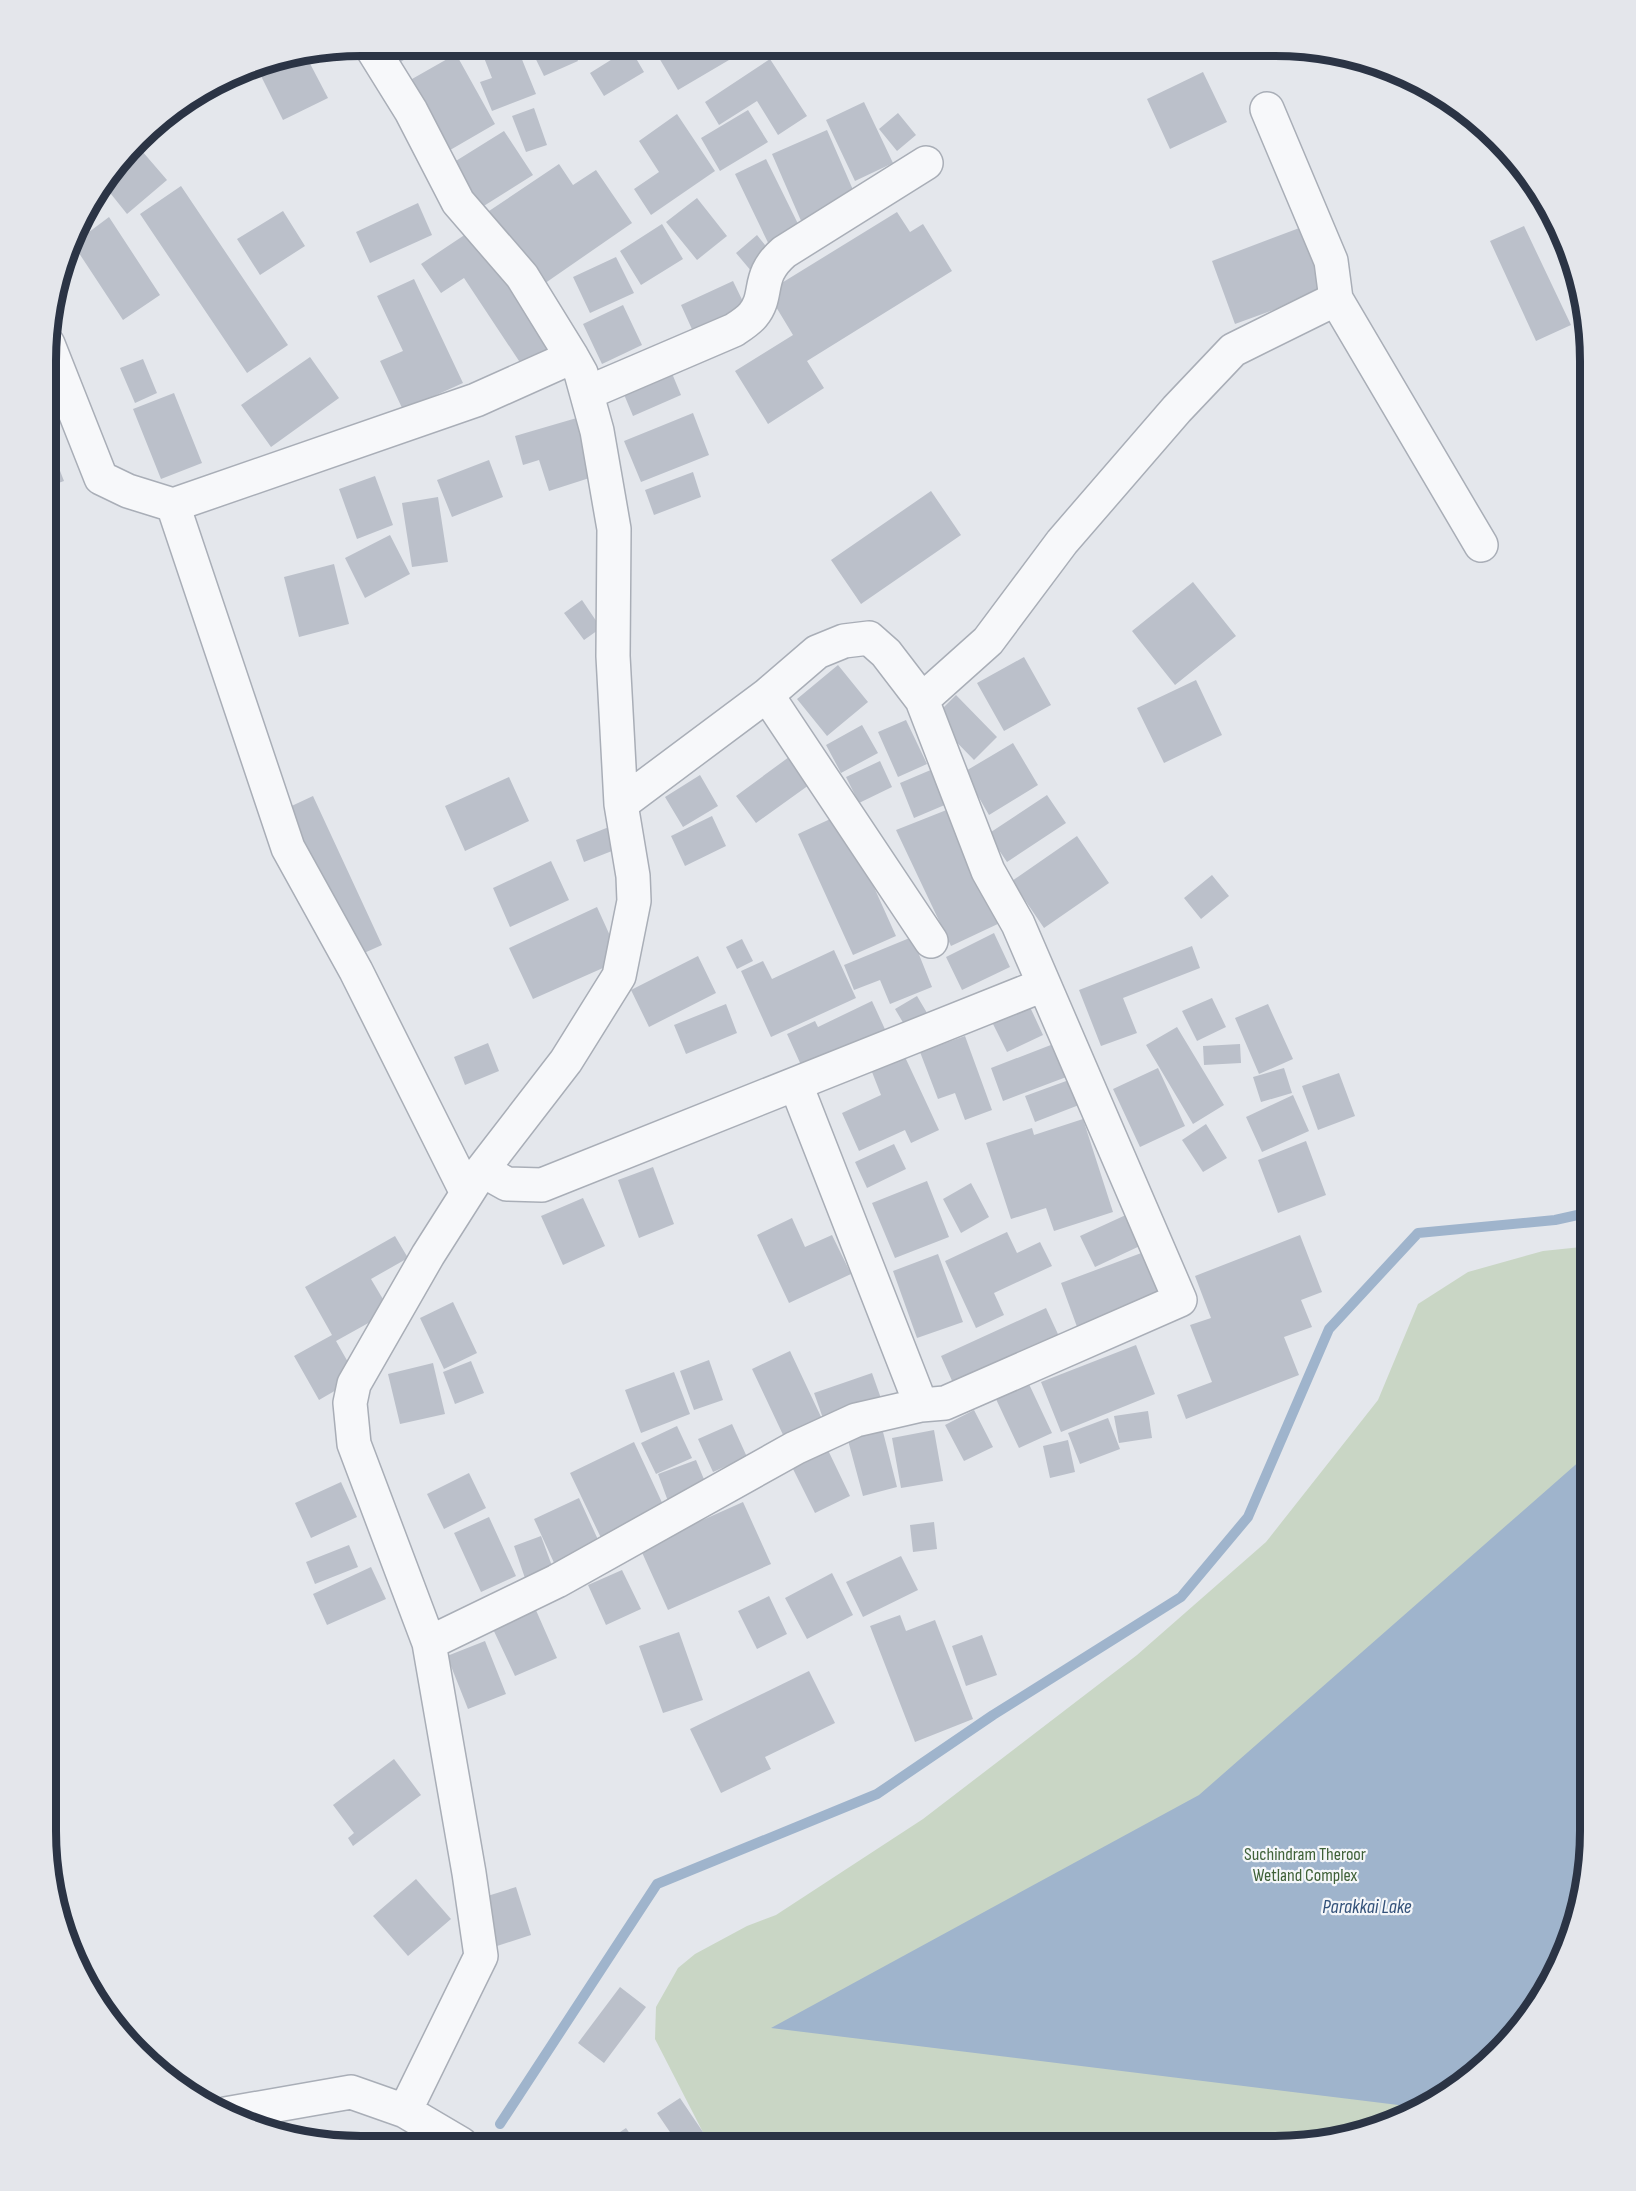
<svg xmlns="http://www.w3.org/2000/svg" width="1636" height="2191" viewBox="0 0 1636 2191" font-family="'Sofia Sans Condensed',sans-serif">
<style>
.green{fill:#c9d6c5}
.water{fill:#9fb4cc}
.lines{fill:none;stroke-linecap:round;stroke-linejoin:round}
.stream{stroke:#9fb4cc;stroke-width:10}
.building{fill:#bbc0ca}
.minor-casing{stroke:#a9aeb7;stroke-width:36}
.minor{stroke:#f7f8fa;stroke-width:33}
.labels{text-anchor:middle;stroke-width:4.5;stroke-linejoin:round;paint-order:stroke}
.park-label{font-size:18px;fill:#3f6138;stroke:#f4f6f9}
.water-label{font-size:20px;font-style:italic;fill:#34527a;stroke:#f4f6f9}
.rim{fill:none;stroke:#2b3445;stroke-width:8}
</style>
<rect width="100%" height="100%" fill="#e4e7ec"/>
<path class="green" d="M1591,1246L1590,1851L1574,1932L1484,2067L1415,2113L1357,2135L1276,2146L709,2144L655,2039L656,2007L678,1968L695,1954L747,1926L776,1915L923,1819L1137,1655L1266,1542L1378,1400L1418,1304L1468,1272L1543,1251Z"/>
<path class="water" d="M1590,1452V1851L1574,1932L1538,2006L1484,2067L1423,2108L771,2028L1199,1795Z"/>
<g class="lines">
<path class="stream" d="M500,2124L657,1884L877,1794L993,1715L1181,1597L1248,1517L1329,1329L1418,1233L1555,1220L1591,1212"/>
</g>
<path class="building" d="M379,45H429L392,67Z
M479,45H527L531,54L521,57L536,94L492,111L480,82L492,78Z
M529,45L571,46L578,61L544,76Z
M652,46H721L729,60L678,90Z
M630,48L644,72L604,96L590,73Z
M305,54L328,98L283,120L255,64Z
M456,54L495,124L445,153L405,83Z
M770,59L807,116L778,135L757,101L719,125L705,102Z
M1203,72L1227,122L1170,149L1147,99Z
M864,102L893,163L855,181L826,120Z
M534,108L547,145L526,152L512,116Z
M748,110L768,142L720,171L701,138Z
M898,113L916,135L897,151L879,129Z
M677,114L715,171L651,215L634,189L659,172L639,141Z
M827,130L857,199L802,223L772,154Z
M504,131L533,175L479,209L451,164Z
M136,144L167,180L127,214L103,184Z
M766,159L805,238L773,253L735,174Z
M559,164L573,185L596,170L632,223L541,286L489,211Z
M181,186L288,345L247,373L140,214Z
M697,198L727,236L697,260L666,222Z
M418,203L432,235L370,263L356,232Z
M283,211L305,246L260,275L237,239Z
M897,212L910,232L923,224L952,271L807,361L824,388L768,424L735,371L793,335L767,292Z
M109,217L160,295L123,320L73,244Z
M662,224L683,259L641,285L620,251Z
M1524,226L1571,325L1536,341L1490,241Z
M1302,227L1326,291L1235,324L1212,261Z
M472,230L551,349L523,367L464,278L441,293L421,264Z
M757,235L773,255L752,272L736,253Z
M616,257L634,293L590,313L573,277Z
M414,279L463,383L403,410L380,361L403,351L377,296Z
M733,281L749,314L696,338L681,305Z
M623,305L642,345L602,364L583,324Z
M310,357L339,398L271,447L241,405Z
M143,359L157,393L135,403L120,368Z
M671,371L681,395L633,416L623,392Z
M174,393L202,463L161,479L133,409Z
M693,413L709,455L641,482L624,441Z
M587,415L605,473L549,491L539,460L523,465L515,436Z
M55,458L64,481L47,487V461Z
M489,460L503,497L452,517L437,480Z
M693,472L701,497L654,515L645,490Z
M375,476L393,525L357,539L339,489Z
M931,491L961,535L861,604L831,560Z
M438,497L448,562L412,567L402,503Z
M390,535L410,574L365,598L345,558Z
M334,564L349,624L299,637L284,577Z
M1193,582L1236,636L1175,685L1132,631Z
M582,600L601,628L584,640L564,613Z
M1024,657L1051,705L1004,731L977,683Z
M838,665L868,702L827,736L797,699Z
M1196,680L1222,735L1164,763L1137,708Z
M956,695L997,737L974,760L933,718Z
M906,720L927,764L898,777L878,732Z
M862,725L878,753L841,773L826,745Z
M1013,743L1038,785L989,815L964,772Z
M789,757L809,785L756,823L736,796Z
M880,761L892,787L859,803L846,777Z
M933,769L947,804L914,818L900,783Z
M700,775L718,806L683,827L665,797Z
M509,777L529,821L465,851L445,806Z
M1047,795L1066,823L1007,862L988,834Z
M313,796L382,945L337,965L268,817Z
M949,809L1002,922L951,946L896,830Z
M841,814L896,936L853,955L798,834Z
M712,816L726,846L685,866L671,836Z
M609,827L617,849L584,862L576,840Z
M1077,836L1109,883L1044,928L1012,881Z
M551,861L569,900L510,927L493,888Z
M1212,875L1229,896L1201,919L1184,898Z
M597,907L621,960L533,999L509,948Z
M994,933L1010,967L962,990L946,957Z
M912,937L932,987L890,1004L880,980L854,990L844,965Z
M742,939L753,961L737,969L726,947Z
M1192,946L1200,968L1123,998L1137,1033L1101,1046L1079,990Z
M834,950L856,998L771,1037L741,971L763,961L772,979Z
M698,956L716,993L649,1027L631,990Z
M917,996L933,1023L911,1036L895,1009Z
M1212,998L1226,1027L1197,1041L1182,1011Z
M872,1001L889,1038L806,1076L787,1034L815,1021L818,1027Z
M726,1004L737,1033L686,1054L674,1025Z
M1268,1004L1293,1059L1259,1074L1235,1018Z
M1030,1007L1043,1035L1007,1052L993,1024Z
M1177,1027L1224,1105L1193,1124L1146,1045Z
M965,1036L992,1110L965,1120L955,1093L938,1099L920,1052Z
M488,1043L499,1071L465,1085L454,1057Z
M1056,1043L1069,1076L1003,1101L991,1068Z
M1240,1044L1241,1063L1204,1065L1203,1046Z
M905,1057L939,1130L911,1143L905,1130L859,1151L842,1113L881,1095L872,1072Z
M1158,1068L1185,1126L1140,1147L1113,1089Z
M1284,1068L1292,1093L1261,1102L1253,1077Z
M1339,1073L1355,1116L1318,1130L1302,1086Z
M1069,1080L1079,1105L1035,1122L1025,1096Z
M1293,1095L1309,1131L1262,1152L1246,1117Z
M1083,1119L1113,1212L1054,1231L1046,1208L1011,1219L986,1143L1032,1128L1034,1135Z
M1206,1124L1227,1158L1203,1172L1182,1140Z
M1306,1141L1326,1195L1278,1213L1258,1160Z
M894,1144L906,1169L867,1188L855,1162Z
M653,1167L674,1224L639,1238L618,1180Z
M927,1181L949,1237L895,1258L872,1203Z
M971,1183L989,1217L961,1233L943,1199Z
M583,1198L605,1246L563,1265L541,1216Z
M1128,1214L1142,1245L1095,1267L1080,1236Z
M792,1218L805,1247L832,1235L851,1274L789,1303L757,1235Z
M1007,1232L1017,1253L1040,1242L1052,1266L994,1293L1004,1315L976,1328L945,1261Z
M1300,1235L1322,1292L1301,1300L1312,1327L1284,1337L1299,1375L1186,1419L1177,1395L1212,1382L1190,1325L1211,1318L1195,1276Z
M395,1236L408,1258L371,1279L390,1311L336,1341L357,1378L319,1400L294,1356L332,1335L305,1287Z
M1152,1249L1171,1301L1080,1335L1061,1283Z
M938,1254L963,1322L917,1338L893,1271Z
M453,1302L477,1353L444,1369L420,1318Z
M1046,1308L1063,1345L957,1392L941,1356Z
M1136,1345L1155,1394L1061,1432L1041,1382Z
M790,1351L823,1421L785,1439L752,1369Z
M709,1360L723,1400L694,1410L680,1371Z
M471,1361L484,1393L455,1404L443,1372Z
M433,1363L445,1414L400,1424L388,1374Z
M674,1372L690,1414L641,1433L625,1390Z
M872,1373L883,1404L825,1424L814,1393Z
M1028,1382L1052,1433L1019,1448L995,1397Z
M974,1410L993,1447L964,1461L945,1425Z
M1148,1411L1152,1438L1119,1443L1114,1416Z
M1108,1418L1120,1449L1080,1464L1068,1433Z
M732,1424L747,1457L713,1472L698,1439Z
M881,1424L897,1487L863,1496L846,1433Z
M677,1426L692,1458L656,1474L641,1443Z
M934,1430L943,1481L901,1488L892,1438Z
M1068,1440L1075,1472L1050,1478L1043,1446Z
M634,1442L665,1509L602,1540L570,1473Z
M826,1446L850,1496L815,1513L790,1463Z
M696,1460L708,1489L669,1504L658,1474Z
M469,1473L486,1508L444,1529L427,1494Z
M341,1482L357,1517L311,1538L295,1503Z
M579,1498L600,1544L555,1565L534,1519Z
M743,1502L771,1564L668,1610L640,1548Z
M489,1517L516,1576L481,1592L454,1533Z
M934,1522L937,1549L913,1552L910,1525Z
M541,1536L555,1574L527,1584L514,1546Z
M349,1545L358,1567L315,1584L306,1562Z
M901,1556L918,1590L863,1617L846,1582Z
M371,1567L386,1599L327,1625L313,1594Z
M622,1570L641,1609L606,1625L588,1585Z
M832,1573L853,1615L807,1639L785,1598Z
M769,1596L787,1634L757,1649L738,1611Z
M535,1608L557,1658L515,1676L492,1627Z
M900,1615L906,1631L935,1620L973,1719L915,1742L870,1626Z
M679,1632L703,1700L663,1713L639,1646Z
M982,1635L997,1675L966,1686L952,1646Z
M485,1641L506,1694L468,1709L447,1656Z
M809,1671L835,1723L765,1757L771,1769L721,1793L690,1729Z
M394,1759L421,1795L353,1846L348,1838L354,1833L333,1805Z
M416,1879L451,1919L408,1956L373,1916Z
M516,1887L531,1935L497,1946L481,1898Z
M620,1987L646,2007L604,2063L578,2043Z
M680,2098L711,2144H665L674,2138L657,2113Z
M626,2128L637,2144H602Z"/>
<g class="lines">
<defs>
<path id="minor" d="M370,45L411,111L458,202L522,276L572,357
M1267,109L1331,261L1336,299L1481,545
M48,344L101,478L128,491L173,505L476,400L572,357L581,373L597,431L614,529L613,656L621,804L633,876L634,901L619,976L566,1061L482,1170L428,1255L354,1384L350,1403L354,1444L429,1643L469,1873L481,1956L405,2111
M587,393L734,330C740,326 748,321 753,315C770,294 755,277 784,252L926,163
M173,505L288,848L356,971L467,1193
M767,695L931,941
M922,700L988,641L1062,542L1177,409L1233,350L1336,299
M796,1085L921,1405
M482,1170L507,1184L542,1185L1043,985
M429,1643L557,1581L795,1448L856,1420L921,1405L945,1403L1180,1300L1018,924L988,871L922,700L886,653L869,638L844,641L817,652L767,695L621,804
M225,2114L351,2092L405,2111L461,2144"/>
</defs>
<use href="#minor" class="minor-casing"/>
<use href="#minor" class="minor"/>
</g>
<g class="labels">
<g class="park-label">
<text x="1305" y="1860">Suchindram Theroor<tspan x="1305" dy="21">Wetland Complex</tspan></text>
</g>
<g class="water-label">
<text x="1367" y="1913">Parakkai Lake</text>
</g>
</g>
<path d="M0 0H1636V2191H0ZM361 56H1275A305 305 0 0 1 1580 361V1831A305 305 0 0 1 1275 2136H361A305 305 0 0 1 56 1831V361A305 305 0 0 1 361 56Z" fill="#e4e6eb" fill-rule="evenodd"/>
<path class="rim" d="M361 56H1275A305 305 0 0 1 1580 361V1831A305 305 0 0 1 1275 2136H361A305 305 0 0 1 56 1831V361A305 305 0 0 1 361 56Z"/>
</svg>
